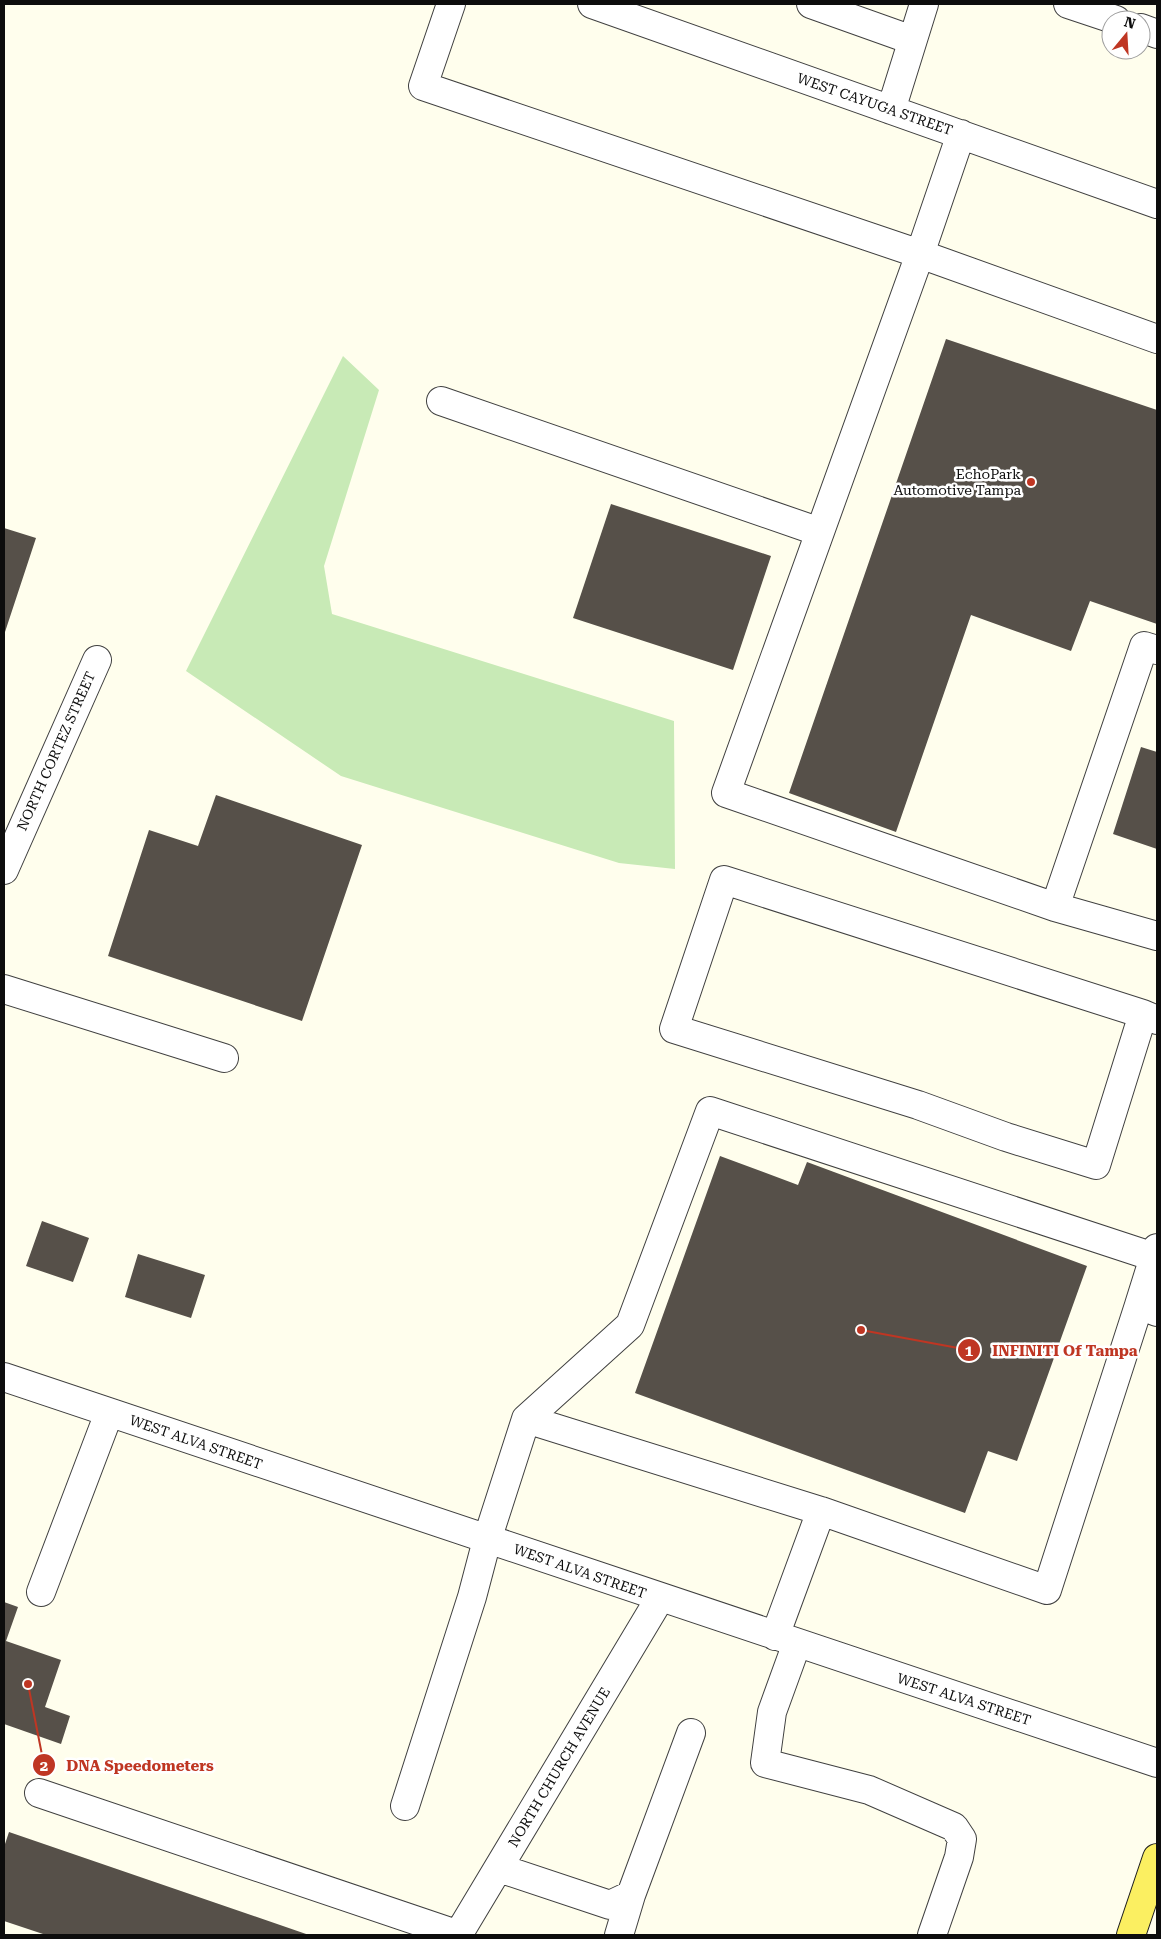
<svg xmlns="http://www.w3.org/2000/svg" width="1161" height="1939" viewBox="0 0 1161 1939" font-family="'Roboto Serif',serif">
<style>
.green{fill:#c8eab6}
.building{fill:#565049}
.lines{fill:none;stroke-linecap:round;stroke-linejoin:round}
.minor-casing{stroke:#404040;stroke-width:30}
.major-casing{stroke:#1e1e1e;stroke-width:30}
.minor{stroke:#fff;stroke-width:28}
.major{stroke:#fbef61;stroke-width:28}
.poi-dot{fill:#bf3623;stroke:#fff;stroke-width:2}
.labels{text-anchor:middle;stroke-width:5;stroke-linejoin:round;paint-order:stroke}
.street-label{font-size:14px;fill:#0d0d0d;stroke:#fff}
.poi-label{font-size:14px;fill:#0d0d0d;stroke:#fff;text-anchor:end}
.leader{fill:none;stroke:#bf3623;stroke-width:2}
.callout-dot{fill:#bf3623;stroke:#fff;stroke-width:2}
.mark-label{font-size:15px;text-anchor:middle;font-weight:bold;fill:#fff}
.callout-label{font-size:15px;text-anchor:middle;font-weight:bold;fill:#bf3623;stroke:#fff;stroke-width:5;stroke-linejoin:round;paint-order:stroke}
</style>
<rect width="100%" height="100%" fill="#fffeed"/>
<path class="green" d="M343,356L379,390L324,566L332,614L674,721L675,869L619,863L341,776L186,671Z"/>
<path class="building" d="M946,339L1157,410V624L1090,601L1071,651L971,615L896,832L789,793Z
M611,504L771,556L733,670L573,618Z
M4,528L36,538L4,635Z
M1141,747L1157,752V849L1113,834Z
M216,795L362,845L302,1021L108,956L149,830L198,846Z
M720,1156L798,1185L807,1162L1087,1266L1017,1461L988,1451L965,1513L635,1393Z
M42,1221L89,1238L73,1282L26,1266Z
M138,1254L205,1275L191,1318L125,1297Z
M4,1602L18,1607L6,1641L61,1660L45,1707L70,1716L61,1744L4,1724Z
M9,1832L309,1935H46L4,1921V1847Z"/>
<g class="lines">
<defs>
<path id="minor" d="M451,4L423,86L920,254L1157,339
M592,4L1157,204
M811,4L912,40
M1068,4L1116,20
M1141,28L1157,34
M891,110L924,4
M961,134L920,254L726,793L1055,907L1157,936
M441,401L820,532
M4,870L97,660
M1055,907L1144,646L1157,650
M4,989L224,1058
M1143,1014L1096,1165L1006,1137L918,1105L674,1029L724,880L1143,1014L1157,1020
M1157,1248L1154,1257L710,1111L630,1325L526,1419L821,1511L1047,1590L1139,1305L1157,1312
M1139,1305L1154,1257
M4,1377L1157,1763
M41,1592L109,1413
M775,1636L821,1511
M797,1643L772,1712L765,1763L869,1790L954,1827L962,1839L959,1857L932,1935
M39,1793L459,1935
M405,1806L472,1597L487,1540L526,1419
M499,1868L610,1905L631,1895L691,1733
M458,1935L660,1598
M619,1935L631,1895"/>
<path id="major" d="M1131,1935L1157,1858"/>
</defs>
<use href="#minor" class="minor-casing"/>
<use href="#major" class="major-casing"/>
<use href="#minor" class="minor"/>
<use href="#major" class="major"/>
</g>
<circle class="poi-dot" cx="1031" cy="482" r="5"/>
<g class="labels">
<g class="street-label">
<text transform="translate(875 104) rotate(19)" y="5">WEST CAYUGA STREET</text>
<text transform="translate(56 751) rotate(-66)" y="5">NORTH CORTEZ STREET</text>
<text transform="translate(196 1442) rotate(19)" y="5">WEST ALVA STREET</text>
<text transform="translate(580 1571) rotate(19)" y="5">WEST ALVA STREET</text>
<text transform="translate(964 1699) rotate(18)" y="5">WEST ALVA STREET</text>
<text transform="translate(559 1767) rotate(-59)" y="5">NORTH CHURCH AVENUE</text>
</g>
<g class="poi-label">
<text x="1021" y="479">EchoPark<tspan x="1021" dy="16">Automotive Tampa</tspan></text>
</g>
</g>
<path class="leader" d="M861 1330L969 1350M28 1684L44 1765"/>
<g class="callout-dot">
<circle cx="861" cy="1330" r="5"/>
<circle cx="28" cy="1684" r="5"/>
<circle cx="969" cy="1350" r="12"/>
<circle cx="44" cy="1765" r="12"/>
</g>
<g class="mark-label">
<text x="969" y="1356">1</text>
<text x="44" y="1771">2</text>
</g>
<g class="callout-label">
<text x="1065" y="1356">INFINITI Of Tampa</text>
<text x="140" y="1771">DNA Speedometers</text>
</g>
<rect width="1161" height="1939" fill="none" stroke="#0d0d0d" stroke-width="10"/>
<g transform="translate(1126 35) rotate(18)"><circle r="24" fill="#ffffff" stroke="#9e9e9e"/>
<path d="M0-4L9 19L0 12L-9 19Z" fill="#bf3623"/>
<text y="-8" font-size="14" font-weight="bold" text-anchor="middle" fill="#0d0d0d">N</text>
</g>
</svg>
